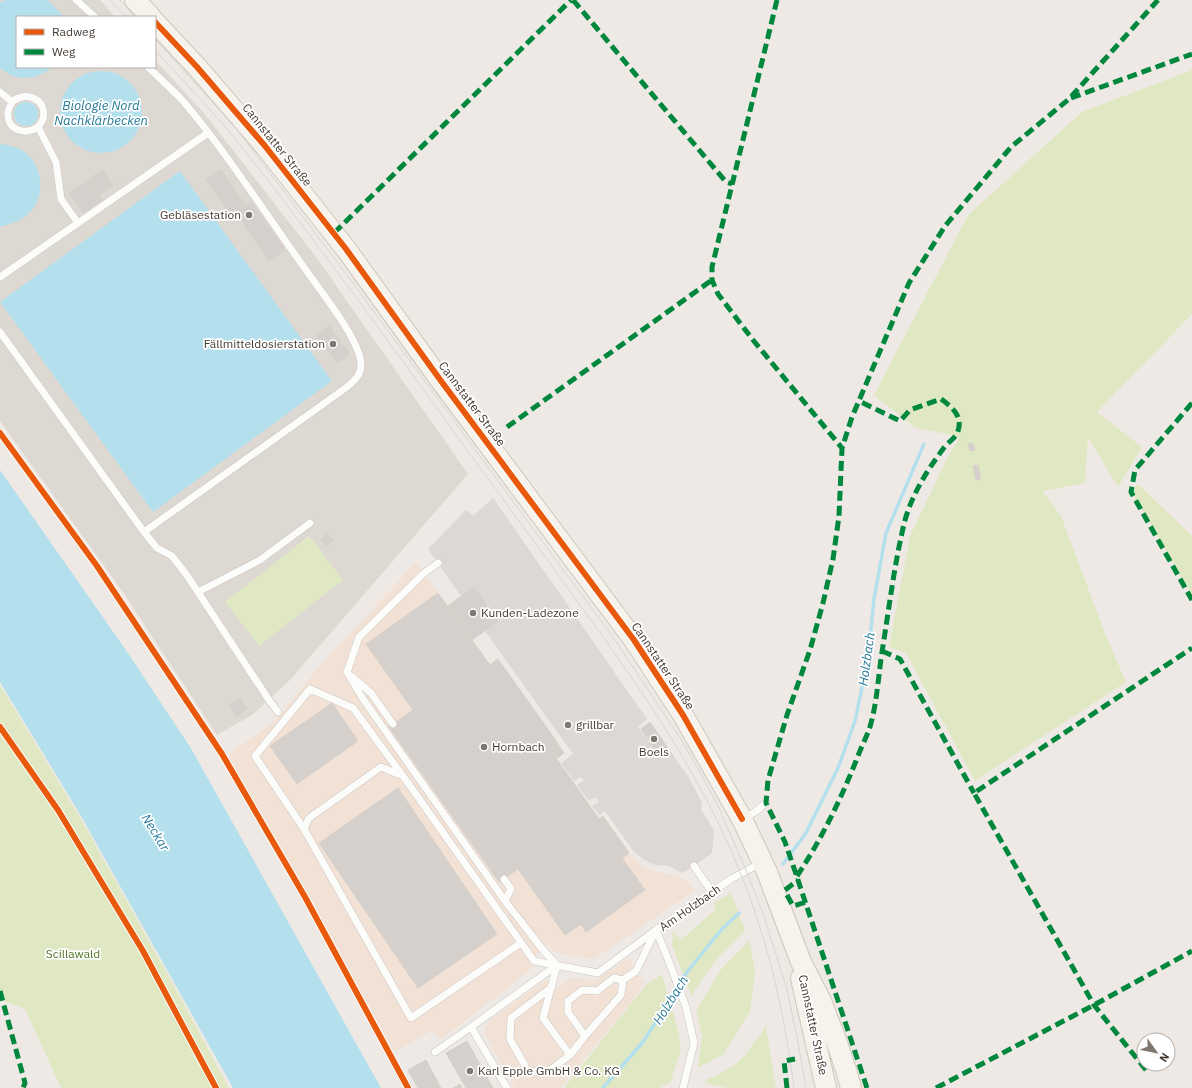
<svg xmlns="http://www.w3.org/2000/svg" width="1192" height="1088" viewBox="0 0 1192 1088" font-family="'IBM Plex Sans',sans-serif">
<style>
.commercial{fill:#f2e2d6}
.industrial{fill:#ded8d3}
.green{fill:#e0e8c3}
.parking{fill:#ddd8d5}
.water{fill:#b4e0ed}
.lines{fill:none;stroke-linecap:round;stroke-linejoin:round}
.stream{stroke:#b4e0ed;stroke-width:3.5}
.building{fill:#d6d0cc;stroke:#d6d0cb}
.lane-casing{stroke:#cac5c1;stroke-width:8}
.secondary-casing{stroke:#cfc7bd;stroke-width:22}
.lane{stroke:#fcfcfb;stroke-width:7}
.secondary{stroke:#f6f2ec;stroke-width:20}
.tram{stroke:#d7d6d6;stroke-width:1}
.quiet{stroke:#00873e;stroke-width:5;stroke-dasharray:10 5;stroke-linecap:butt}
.cycleway-casing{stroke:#fff;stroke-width:8}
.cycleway{stroke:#e8590c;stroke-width:6}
.poi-dot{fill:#7f7770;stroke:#fff;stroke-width:1.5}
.labels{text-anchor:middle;stroke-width:3.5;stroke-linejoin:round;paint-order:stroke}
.street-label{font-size:12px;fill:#433a32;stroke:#fff}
.poi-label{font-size:12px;fill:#433a32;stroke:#fff;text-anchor:start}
.park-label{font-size:12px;fill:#507525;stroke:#fff}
.water-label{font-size:13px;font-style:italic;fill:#267a98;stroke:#fff}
</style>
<rect width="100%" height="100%" fill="#eee9e4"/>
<path class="commercial" d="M416,562L490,665L498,659L559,745L551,751L599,819L603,816L629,853L639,864L649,870L678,877L688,882L694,891L594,959L554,952L548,945L537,954L534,961L533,968L440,1040L433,1030L394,1052L229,761L230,753L273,723L318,668Z
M628,958L644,983L630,1004L560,1088H515L484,1033L488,1021L546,980L554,990L571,978L596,980Z"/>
<path class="industrial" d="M0,0H100L115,17H17V67H155V60L204,113L316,257L468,474L290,680L252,715L217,735L123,592L0,421Z"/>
<path class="green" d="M1192,70V314L1097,412L1142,447L1118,487L1088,437L1085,483L1043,491L1061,516L1104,631L1126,682L975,781L906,653L889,647L910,536L947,459L960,437L914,427L874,395L968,215L1082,112Z
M1138,484L1192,536V594L1131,492Z
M309,536L343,580L259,646L225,602Z
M0,685L81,819L178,993L229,1088H61L25,1009L1,1000L0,998Z
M731,893L745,930L718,957L691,996L672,945L673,931L681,940L716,909L714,903Z
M750,940L755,974L750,1011L724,1054L698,1068L702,1035L696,1011L722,968Z
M662,974L679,1034L681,1049L670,1083L659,1088H564L646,985Z
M766,1027L776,1088H727L706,1083L705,1080L718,1075L737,1063L745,1055Z"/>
<path class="parking" d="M493,498L647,719L638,727L659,756L669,749L689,778L702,803L701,810L714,830L712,853L694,866L682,873L669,866L655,865L643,859L634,852L605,811L599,815L592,806L599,802L595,797L589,801L577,785L584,780L581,777L574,781L561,763L573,754L485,631L479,635L455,600L461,596L428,549L466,510L473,516Z"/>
<path class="water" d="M5,0H46L51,3L63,16L17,17V67H53C35,80 19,83 0,68V3Z
M60 112a41 41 0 1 1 82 0a41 41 0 1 1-82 0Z
M14 114a12 12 0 1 1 24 0a12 12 0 1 1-24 0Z
M0,144C10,145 18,147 26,153C43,166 46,198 29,213C21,221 12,223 2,226H0Z
M180,171L332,381L153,512L0,302Z
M0,470L128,653L192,750L381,1088H233L81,816L0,682Z"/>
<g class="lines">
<path class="stream" d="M783,864L806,833L838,768L855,721L868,659L874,599L886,533L924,444
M603,1088L643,1042L687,972L722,929L739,913"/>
</g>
<path class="building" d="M220,169L246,206L251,202L285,250L269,261L236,213L232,216L206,180Z
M102,170L113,185L99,196L88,180Z
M88,180L102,200L83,213L69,193Z
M329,326L350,354L337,363L316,335Z
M973,443L975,450L970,451L968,444Z
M978,465L981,479L976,480L973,466Z
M327,534L333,540L326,546L321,540Z
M474,587L498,621L472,640L448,606Z
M438,593L490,665L498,659L559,745L551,751L599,819L603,816L629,853L622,858L645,890L586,932L581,924L565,935L518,869L499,882L389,727L413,710L366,644Z
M240,698L247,709L237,716L230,705Z
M332,703L358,741L297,784L270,746Z
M650,722L668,748L659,755L641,729Z
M559,746L564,753L557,758L552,751Z
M398,788L497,934L418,988L319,843Z
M467,1041L493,1088H466L446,1053Z
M426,1060L441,1088H418L408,1070Z
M460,1084L462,1088H453Z"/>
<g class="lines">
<defs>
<path id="lane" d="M76,0L95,17
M0,92L12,102C25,90 48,99 43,119C42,121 40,125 38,127L56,162L61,199L78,223
M12,102C11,105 8,109 8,112C6,130 25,136 38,127
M0,277L208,133
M0,332L144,532L157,548L172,556L186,574L269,700L278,712
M144,532L347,387C354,381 362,374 361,364C360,339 318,288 303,266C263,210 227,153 183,101C172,89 159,78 148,67
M438,563L424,573L359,637L347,672L363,699L505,901L543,950L557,965L471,1027L507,1088
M198,592L260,560L310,523
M351,676L371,693L393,724
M742,819L755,812L766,803
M304,829L255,756L310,689L353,708L403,776
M694,866L712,892
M504,879L511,889L505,901
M656,930L668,959L686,1007L694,1043L683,1088
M521,943L411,1018L304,829L309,818L381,767L403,776L534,961L598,973L656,930L731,879L761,863
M623,980L621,995L585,1036L568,1012V1001L582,990L597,991L614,978L623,980L636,971L655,932
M552,987L511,1018L510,1039L528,1071L546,1073L570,1055L543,1018L557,965
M435,1052L471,1027
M570,1055L585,1036"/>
<path id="secondary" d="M135,0L151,17
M155,22L197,67L265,146L346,249L441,381L634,640L683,715L742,819L767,872L801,962L821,1001L836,1040L847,1073L851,1088
M801,978L826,1088"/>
</defs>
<use href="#lane" class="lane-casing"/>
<use href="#secondary" class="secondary-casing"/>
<use href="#lane" class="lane"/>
<use href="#secondary" class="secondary"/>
<path class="tram" d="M110,0L126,17
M120,0L135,17
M155,39L235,127L350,279L617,643L682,741L701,774L718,806L746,870L762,911L787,989L798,1042L806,1088
M155,50C181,79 209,107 234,137C314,238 389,342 464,446C502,498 540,549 577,601C639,686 701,774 740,872C769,943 784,1012 794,1088"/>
<path class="quiet" d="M573,0L726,182L732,184
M777,0L712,267V280L718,294L753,340L842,448
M1071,98L1192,54
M334,233L571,0
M1192,403L1135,470L1131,492L1192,600
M507,427L712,280
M882,651L900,659L974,793
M797,876C821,840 840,801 856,761C860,750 865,740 869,730C877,705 878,678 882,652C889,609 894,566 904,524C911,496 926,472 943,449C947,443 957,437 958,431C963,416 952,407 941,399L910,410L900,421L859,401
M785,890L798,880
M787,895L793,906L806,902
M0,991L25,1083L23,1088
M1146,1070L1094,1005L974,793L1192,648
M787,1088L784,1061L795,1059
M867,1088L796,874L785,842L766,803L768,780L787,715L810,650L823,603L833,559L839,516L842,448L852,417L909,283L945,226L1011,147L1069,99L1158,0
M936,1088L1094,1005L1192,951"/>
<defs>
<path id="cycleway" d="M155,22L197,67L265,146L346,249L441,381L634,640L683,715L742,819
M0,433L97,566L222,754L305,897L408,1088
M0,727L58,810L143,951L216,1088"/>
</defs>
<use href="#cycleway" class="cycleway-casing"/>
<use href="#cycleway" class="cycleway"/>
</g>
<g class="poi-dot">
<circle cx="249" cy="215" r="4"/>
<circle cx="333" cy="344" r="4"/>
<circle cx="473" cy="613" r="4"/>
<circle cx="568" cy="725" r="4"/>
<circle cx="654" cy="739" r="4"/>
<circle cx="484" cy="747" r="4"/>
<circle cx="470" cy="1071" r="4"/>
</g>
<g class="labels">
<g class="street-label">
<text transform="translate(277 145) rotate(51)" y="4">Cannstatter Straße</text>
<text transform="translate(472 404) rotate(53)" y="4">Cannstatter Straße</text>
<text transform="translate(663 666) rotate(56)" y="4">Cannstatter Straße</text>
<text transform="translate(690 908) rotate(-35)" y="4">Am Holzbach</text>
<text transform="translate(813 1025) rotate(78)" y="4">Cannstatter Straße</text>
</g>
<g class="poi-label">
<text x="241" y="219" text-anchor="end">Gebläsestation</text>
<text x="325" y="348" text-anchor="end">Fällmitteldosierstation</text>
<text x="481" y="617">Kunden-Ladezone</text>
<text x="576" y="729">grillbar</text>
<text x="492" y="751">Hornbach</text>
<text x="654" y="756" text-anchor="middle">Boels</text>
<text x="478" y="1075">Karl Epple GmbH &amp; Co. KG</text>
</g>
<g class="park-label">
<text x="73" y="958">Scillawald</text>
</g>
<g class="water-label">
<text x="101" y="110">Biologie Nord<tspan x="101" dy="15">Nachklärbecken</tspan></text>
<text transform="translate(866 659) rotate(-82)" y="5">Holzbach</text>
<text transform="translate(156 832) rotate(58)" y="5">Neckar</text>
<text transform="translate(670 1000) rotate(-58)" y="5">Holzbach</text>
</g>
</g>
<rect x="16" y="16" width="140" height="52" fill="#ffffff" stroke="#b4b0ad"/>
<rect x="24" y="29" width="20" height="6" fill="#e8590c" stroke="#b4b0ad"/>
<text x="52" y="36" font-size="12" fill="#433a32">Radweg</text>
<rect x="24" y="49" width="20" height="6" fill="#00873e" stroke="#b4b0ad"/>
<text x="52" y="56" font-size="12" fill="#433a32">Weg</text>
<g transform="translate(1156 1052) rotate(123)"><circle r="19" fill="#ffffff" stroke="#b4b0ad"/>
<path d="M0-3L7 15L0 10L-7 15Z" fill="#7f7770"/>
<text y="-6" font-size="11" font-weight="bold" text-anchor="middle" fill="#433a32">N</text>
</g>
</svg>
